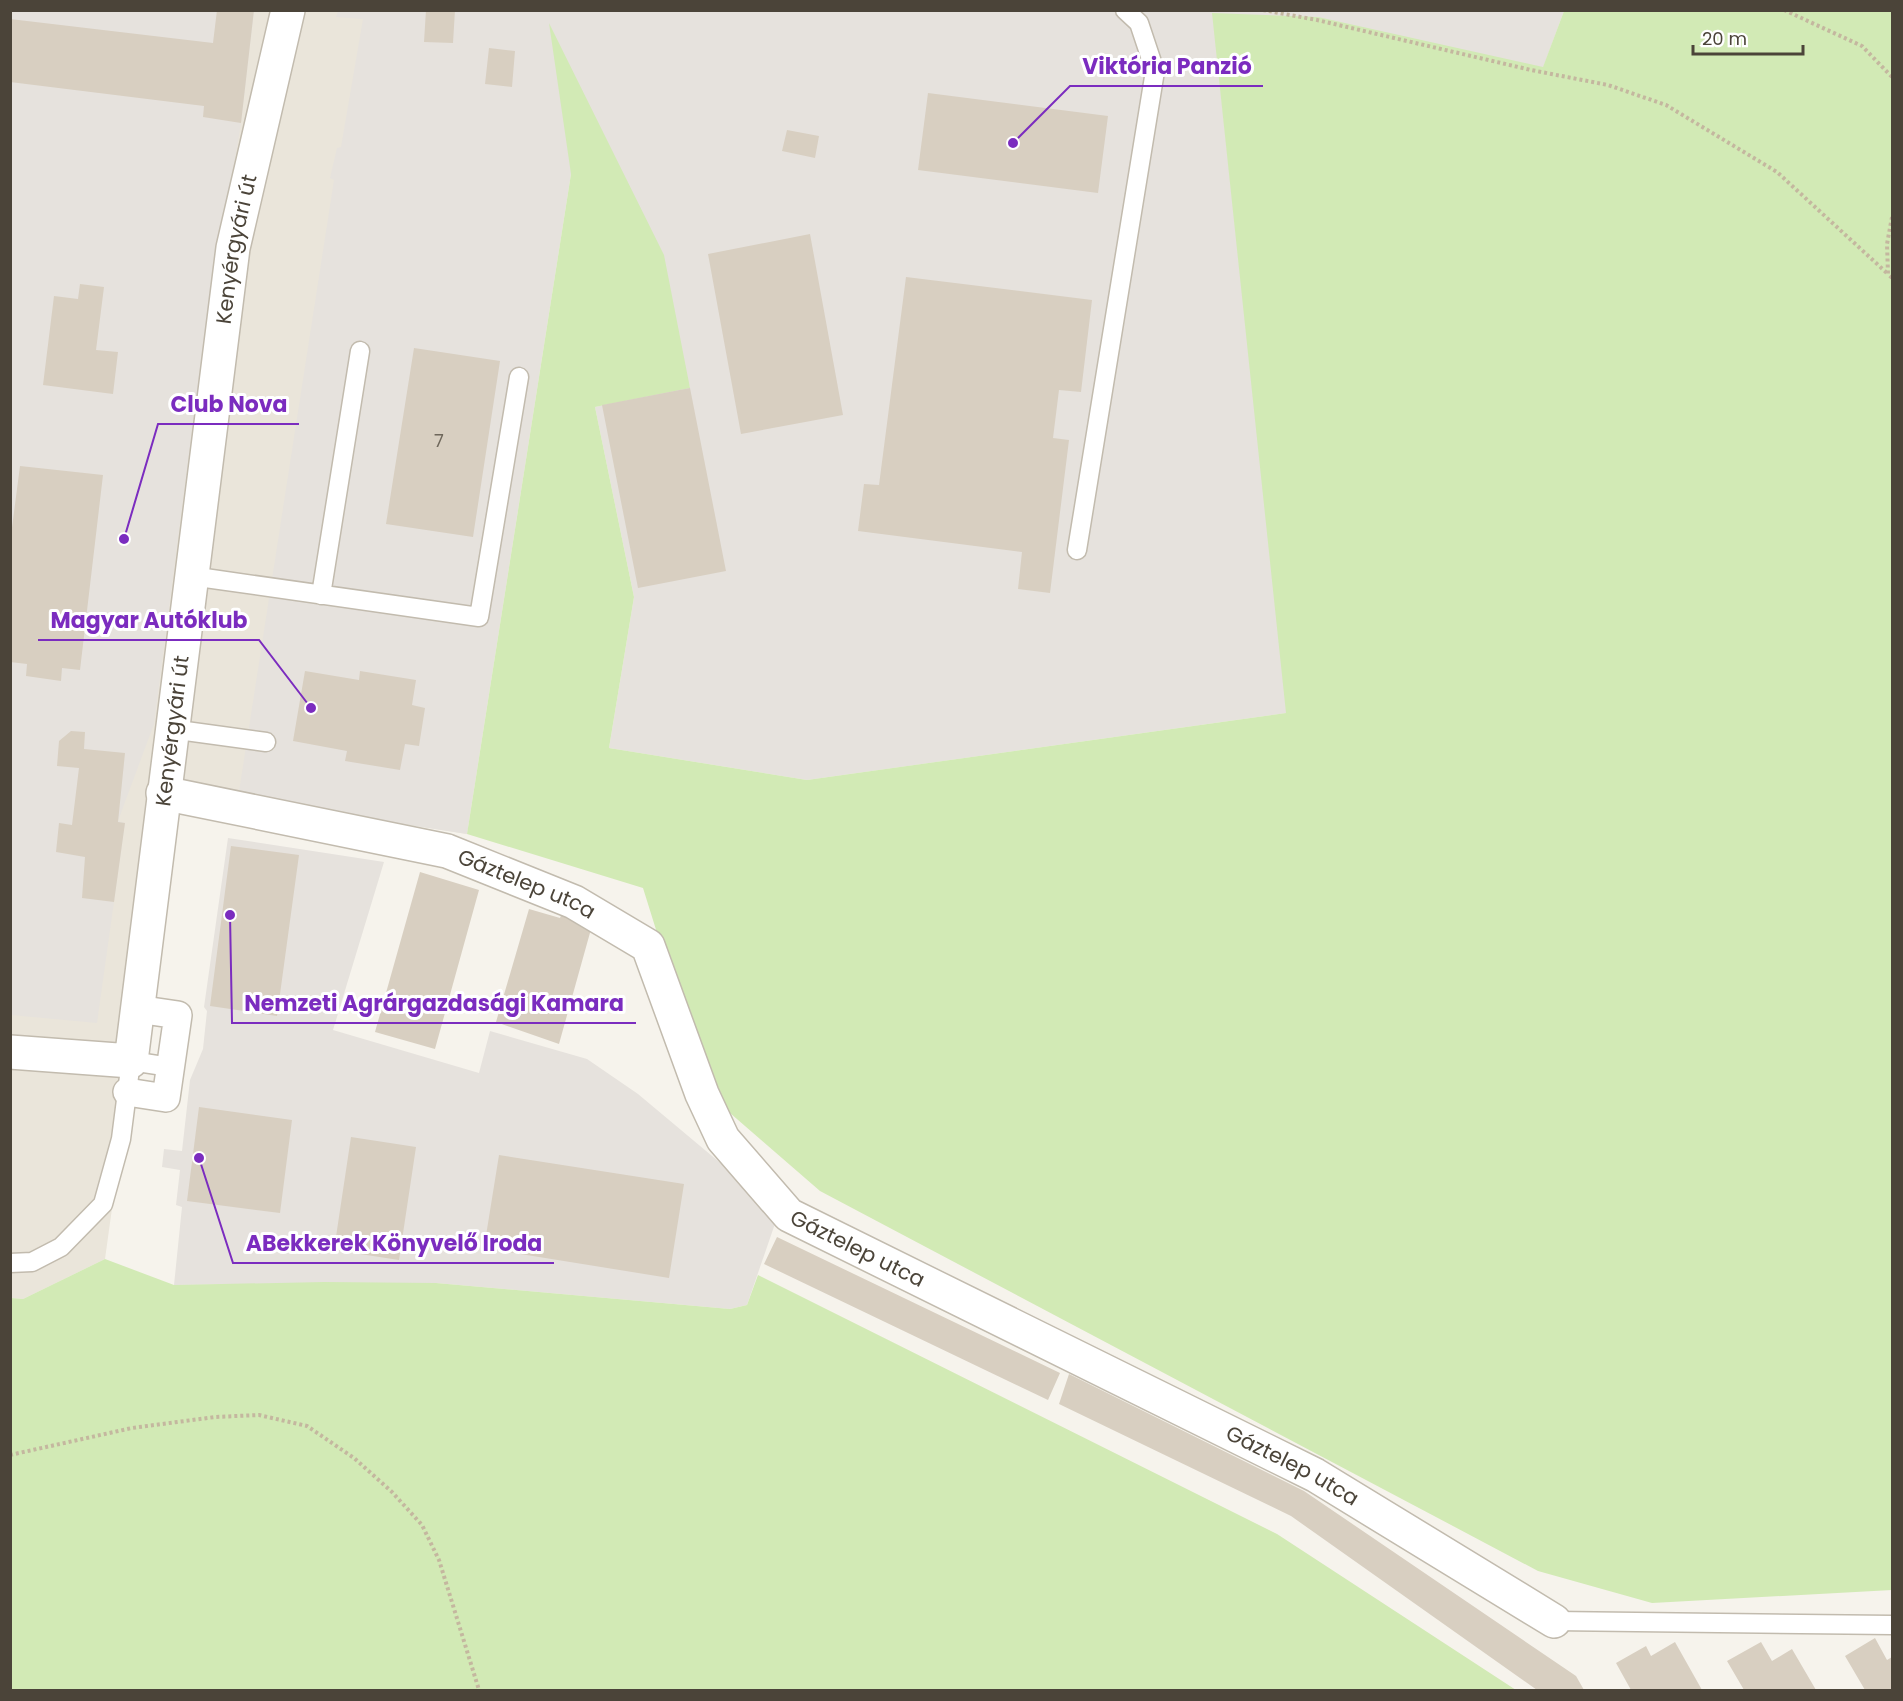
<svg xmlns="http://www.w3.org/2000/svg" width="1903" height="1701" viewBox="0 0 1903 1701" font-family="Poppins,sans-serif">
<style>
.residential{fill:#eae5da}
.industrial{fill:#e6e2dd}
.green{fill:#d2eab5}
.building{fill:#d8cfc1}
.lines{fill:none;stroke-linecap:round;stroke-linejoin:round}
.service-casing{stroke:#c2bbae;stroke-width:21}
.pedestrian-casing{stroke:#c2bbae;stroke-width:30}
.minor-casing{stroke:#c2bbae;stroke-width:36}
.path{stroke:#c4b79f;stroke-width:4;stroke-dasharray:3 3;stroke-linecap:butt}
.service{stroke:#fff;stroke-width:18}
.pedestrian{stroke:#fff;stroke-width:27}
.minor{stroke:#fff;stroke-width:33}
.labels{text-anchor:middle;stroke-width:6;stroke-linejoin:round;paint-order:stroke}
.number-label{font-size:18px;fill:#6e675b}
.street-label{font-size:21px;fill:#4b4439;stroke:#fff}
.leader{fill:none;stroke:#7b2cbf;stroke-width:2}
.callout-dot{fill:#7b2cbf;stroke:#fff;stroke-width:2}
.callout-label{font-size:22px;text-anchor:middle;font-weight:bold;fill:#7b2cbf;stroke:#fff;stroke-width:6;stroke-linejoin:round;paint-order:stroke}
</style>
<rect width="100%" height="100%" fill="#f6f3ec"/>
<path class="residential" d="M11,11H661L549,23L467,834L238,798L172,775L105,1259L23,1299L11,1298Z"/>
<path class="industrial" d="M10,11H254L241,123L200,368L154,724L118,821L125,823L97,1023L11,1015Z
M338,11H1564L1543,68L1216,46L1287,713L807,780L609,748L634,597L595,407L690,387L571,174L467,834L238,798L334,180L330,178L337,148L341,147L363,19L336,17Z
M228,838L384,862L333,1030L479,1073L490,1031L587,1059L638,1094L779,1212L747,1305L730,1309L436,1283L174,1285L182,1207L176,1205L180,1170L162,1167L164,1149L182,1151L190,1080L203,1049L207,1011L204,1007Z"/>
<path class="green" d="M1564,11H1892V1590L1652,1603L1538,1571L820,1191L707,1093L643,888L467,834L571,174L549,23L664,255L690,388L595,407L634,597L609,748L807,780L1286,713L1212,13L1318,17L1543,67Z
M105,1259L174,1285L324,1282L436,1283L730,1309L747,1305L758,1275L1277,1534L1516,1690H11V1298L23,1299Z"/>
<path class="building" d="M217,10H254L241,123L203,117L204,106L10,82V19L213,43Z
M426,10H455L453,43L424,42Z
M489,48L515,51L512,87L485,84Z
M928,93L1108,116L1098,193L918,170Z
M787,130L819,136L815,158L782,151Z
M810,234L843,415L741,434L708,254Z
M906,277L1092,300L1081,392L1059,390L1053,438L1069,440L1050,593L1018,589L1022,552L858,531L864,484L879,485Z
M80,284L104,287L96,350L118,352L113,394L43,385L54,296L78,299Z
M414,348L500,361L473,537L386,524Z
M690,388L726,571L638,588L602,405Z
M20,466L103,475L80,670L62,668L61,681L26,676L27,664L10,662V543Z
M305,671L359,680L360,671L416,680L412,705L425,708L419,746L405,744L400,770L345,761L347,751L293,741Z
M71,731L85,732L84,749L125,753L118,822L125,823L114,902L82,898L85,857L56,852L59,823L72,825L79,768L57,766L59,741Z
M231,846L299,855L277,1016L210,1006Z
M420,872L479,890L435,1049L375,1032Z
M529,909L560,918L562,913L593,922L559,1044L496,1022Z
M199,1107L292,1120L280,1213L187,1201Z
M351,1137L416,1147L399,1260L334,1250Z
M499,1155L684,1184L669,1278L484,1248Z
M777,1237L1060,1373L1048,1400L764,1264Z
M1069,1374L1304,1491L1576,1676L1584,1690H1537L1291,1516L1059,1404Z
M1875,1638L1887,1660L1892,1657V1690H1865L1845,1656Z
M1675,1642L1702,1690H1631L1616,1663L1646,1646L1651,1656Z
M1761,1642L1772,1661L1792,1649L1816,1690H1744L1727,1661Z"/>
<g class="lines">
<defs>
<path id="service" d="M1077,550L1155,71L1139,23L1125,10
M191,576L479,617L519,377
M321,595L360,351
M171,729L266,742
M10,1263L32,1262L61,1247L103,1204L121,1139L131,1061L170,1067
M1554,1621L1892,1625"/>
<path id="pedestrian" d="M127,1092L166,1098L178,1015L137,1009"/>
<g id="minor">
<path id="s1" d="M163,793L447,851L574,902L648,946L702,1094L723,1139L789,1215L1315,1475L1554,1621"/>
<path id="s2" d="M10,1052L131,1061L233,248L288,10"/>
</g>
</defs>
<use href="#service" class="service-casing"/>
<use href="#pedestrian" class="pedestrian-casing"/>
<use href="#minor" class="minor-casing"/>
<path class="path" d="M1263,10L1317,20L1531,70L1608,85L1666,105L1777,172L1888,274
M1784,10L1862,46L1892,77
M1892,217L1887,244L1888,274L1892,278
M10,1455L132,1428L215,1417L259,1415L307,1426L354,1458L392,1492L422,1525L439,1560L479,1690"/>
<use href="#service" class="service"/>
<use href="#pedestrian" class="pedestrian"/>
<use href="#minor" class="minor"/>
</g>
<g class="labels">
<g class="number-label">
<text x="439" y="447">7</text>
</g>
<g class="street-label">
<text dy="7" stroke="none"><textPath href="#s2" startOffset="940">Kenyérgyári út</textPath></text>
<text dy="7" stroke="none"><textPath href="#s2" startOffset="454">Kenyérgyári út</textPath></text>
<text dy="7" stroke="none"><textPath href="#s1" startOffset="376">Gáztelep utca</textPath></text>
<text dy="7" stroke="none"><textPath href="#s1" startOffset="897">Gáztelep utca</textPath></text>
<text dy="7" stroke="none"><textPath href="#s1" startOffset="1383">Gáztelep utca</textPath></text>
</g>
</g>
<path class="leader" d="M1013 143L1070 86H1263M124 539L158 424H299M311 708L259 640H38M230 915L232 1023H636M199 1158L233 1263H554"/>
<g class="callout-dot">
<circle cx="1013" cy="143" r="6"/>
<circle cx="124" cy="539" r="6"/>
<circle cx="311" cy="708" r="6"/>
<circle cx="230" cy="915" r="6"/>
<circle cx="199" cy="1158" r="6"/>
</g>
<g class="callout-label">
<text x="1167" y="74">Viktória Panzió</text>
<text x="229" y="412">Club Nova</text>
<text x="149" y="628">Magyar Autóklub</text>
<text x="434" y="1011">Nemzeti Agrárgazdasági Kamara</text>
<text x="394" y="1251">ABekkerek Könyvelő Iroda</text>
</g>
<rect width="1903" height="1701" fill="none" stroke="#4b4439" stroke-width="24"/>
<path d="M1693 45v9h110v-9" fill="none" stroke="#4b4439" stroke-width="3"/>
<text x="1702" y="45" font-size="18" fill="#4b4439" stroke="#ffffff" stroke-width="4.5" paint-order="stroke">20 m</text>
</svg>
